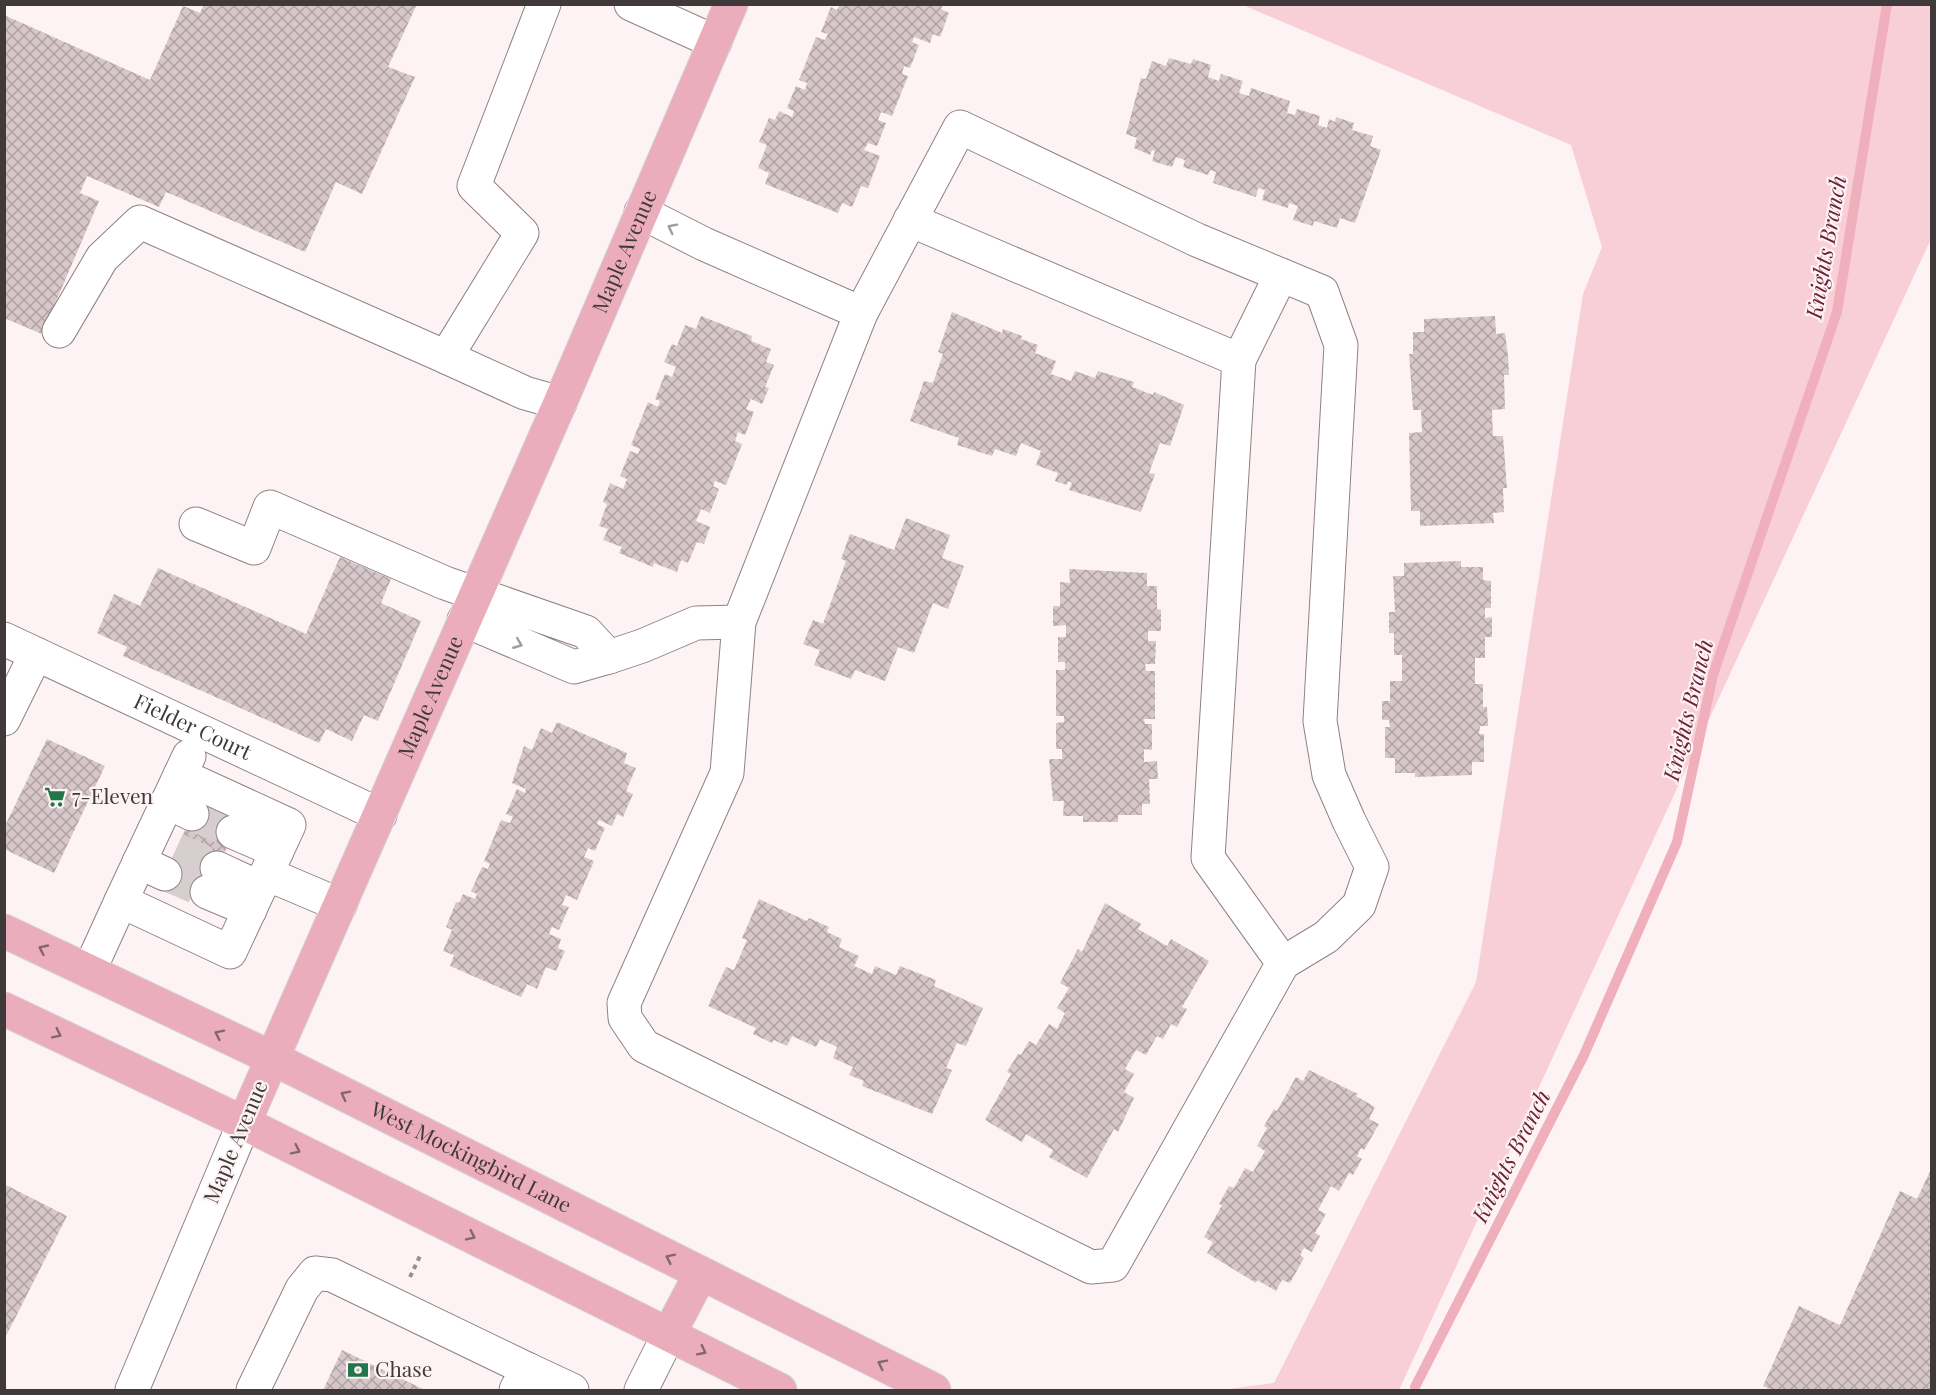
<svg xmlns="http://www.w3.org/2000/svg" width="1936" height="1395" viewBox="0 0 1936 1395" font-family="'Playfair Display',serif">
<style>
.green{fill:#f8cfd6}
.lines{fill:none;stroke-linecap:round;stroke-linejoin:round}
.stream{stroke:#f0afbc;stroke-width:10}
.building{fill:url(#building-cross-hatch)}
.minor-tunnel{stroke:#d7ced0;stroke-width:33;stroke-dasharray:33 16;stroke-linecap:butt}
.minor-casing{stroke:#908184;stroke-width:35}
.major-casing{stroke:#d5d3d4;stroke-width:35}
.path{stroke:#968e8f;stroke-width:4;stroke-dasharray:4.5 4.5;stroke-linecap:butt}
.minor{stroke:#fff;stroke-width:33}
.major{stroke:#ebacbb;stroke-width:33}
.oneway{stroke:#a09c9c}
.oneway2{stroke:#84676e}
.labels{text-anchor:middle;stroke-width:4.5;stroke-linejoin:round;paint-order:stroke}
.street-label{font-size:21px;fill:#40393a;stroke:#fdf3f5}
.poi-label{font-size:21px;fill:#40393a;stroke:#fdf3f5;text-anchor:start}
.water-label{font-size:22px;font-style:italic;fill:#6d2238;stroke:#fdf3f5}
</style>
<defs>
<pattern id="building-cross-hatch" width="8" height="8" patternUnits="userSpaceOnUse" patternTransform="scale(1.5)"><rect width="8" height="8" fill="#d7c7ca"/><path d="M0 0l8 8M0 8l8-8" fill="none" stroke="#b0a3a5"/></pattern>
</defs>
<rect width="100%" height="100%" fill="#fdf3f5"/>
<path class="green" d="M1243,5H1931V239L1399,1390H1221L1274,1383L1476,982L1583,294L1602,247L1571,145Z"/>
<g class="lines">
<path class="stream" d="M1415,1387L1584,1055L1677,842L1713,675L1837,312L1887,4"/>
</g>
<path class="building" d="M204,4H417L388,67L415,77L362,194L336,182L305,252L166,192L159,207L87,176L80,193L99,201L42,334L4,318V15L150,80L183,6L200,13Z
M840,4H943L941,9L949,13L940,37L933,34L930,43L914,37L912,42L919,45L910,68L904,66L902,74L908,76L892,116L881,112L878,120L886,123L877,146L868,143L864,150L880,156L868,188L861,186L852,207L842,203L838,213L765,184L769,173L758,168L767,145L759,142L769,118L775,120L779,111L792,117L794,111L787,108L796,86L805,90L807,83L799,80L816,37L825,40L828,34L821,32L831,7L837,10Z
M1169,58L1191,64L1193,59L1211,65L1208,77L1219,81L1221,74L1243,81L1239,93L1249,96L1251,88L1290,101L1287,113L1295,115L1297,109L1320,116L1318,125L1327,128L1329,119L1335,122L1336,117L1354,123L1352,130L1373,136L1370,146L1381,150L1355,223L1340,218L1337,228L1314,221L1313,226L1293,220L1298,206L1289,203L1288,208L1262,200L1265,190L1258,188L1256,197L1213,183L1216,172L1210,170L1208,175L1183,167L1185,160L1176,157L1172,167L1152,161L1155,151L1152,150L1150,155L1134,148L1137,138L1126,134L1141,78L1146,79L1152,61L1166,66Z
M952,312L1002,333L1003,329L1022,336L1021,339L1038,345L1035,353L1056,361L1051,374L1071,381L1075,371L1095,378L1098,371L1134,382L1132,387L1153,395L1154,392L1184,405L1170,446L1160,443L1149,473L1155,474L1141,512L1069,490L1072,483L1068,481L1067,485L1055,481L1058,473L1036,465L1041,451L1021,443L1016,456L995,449L992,456L957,445L959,438L910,421L924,381L933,383L943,354L938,352Z
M701,316L752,336L751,341L771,349L766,362L774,365L765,387L769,388L762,404L751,399L746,409L754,412L745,435L738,432L735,441L742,444L726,485L715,481L713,486L719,489L710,513L701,509L696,521L710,527L704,544L697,542L688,563L681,560L677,572L654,563L653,567L619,553L622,547L603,540L608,529L599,526L607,504L603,502L610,483L623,489L627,479L620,476L630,451L638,454L640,449L631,445L648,402L658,407L660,401L655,399L665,374L672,377L676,367L664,362L672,344L677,346L685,325L696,329Z
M1495,316L1496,334L1505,333L1508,356L1509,375H1504L1505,409L1492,410L1493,436H1503L1507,488H1503L1504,512L1493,513L1494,523L1420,526V511H1411L1409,433L1422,432L1421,410H1413L1409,354H1413V332H1424V319Z
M906,518L950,535L942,558L964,566L948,609L933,603L914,653L898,647L885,681L855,670L851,679L814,665L820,650L803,644L813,620L823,624L846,561L841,559L850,534L894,550Z
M340,557L391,579L381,603L421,621L378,721L364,715L352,741L326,729L319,743L123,656L127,647L97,633L114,594L140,606L158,568L306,634Z
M1461,561V567H1483V580L1491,581V608H1485V618L1492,617V637H1485V658H1475V684H1483V707H1487L1488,726H1480L1479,734H1484V762H1472V775L1415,777V773H1395V758H1385V727H1390L1389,720H1382V701H1390V681H1402V655H1394V633H1389V612H1395L1393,576H1404V563Z
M1069,569L1147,573V586H1157V609L1161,610V631H1148V641H1156L1155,664H1145L1146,671H1155V719H1144L1145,724H1152V750L1144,749V762L1157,761L1158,779H1149L1150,804H1142V815H1118V822H1083V816H1063L1064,801H1053L1049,759H1062V749H1056V723L1064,722V716H1056V670H1065V662H1058V637H1066V625L1053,626V606H1060V582L1070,583Z
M557,722L627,753L624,763L636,768L626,791L633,794L623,817L617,814L612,826L599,820L597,824L605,828L595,851L588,848L584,857L594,861L577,900L566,895L562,905L569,907L559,930L552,927L549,934L561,939L558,948L565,951L556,971L546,967L537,989L527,984L521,997L450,966L454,955L443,951L452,930L446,927L456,902L459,903L463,894L475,899L477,894L471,891L482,867L488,869L490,864L484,861L501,820L510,823L513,817L506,814L517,789L525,793L526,789L512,783L524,746L532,750L541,728L552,733Z
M47,739L105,766L54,873L4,849V828Z
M194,809L236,827L206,895L165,876Z
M759,899L807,921L809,918L829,927L827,932L842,939L839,947L859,956L854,966L872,974L875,966L896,975L900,966L936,980L934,986L983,1008L966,1046L957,1043L946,1068L952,1070L932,1114L862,1086L864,1081L849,1075L853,1067L833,1058L837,1047L820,1039L816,1047L792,1036L787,1046L774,1040L772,1043L753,1034L756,1028L708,1006L726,967L734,970L747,940L742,938Z
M1105,903L1141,924L1138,929L1167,946L1171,939L1209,961L1182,1007L1187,1009L1177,1027L1171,1024L1163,1039L1157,1036L1146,1055L1136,1050L1125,1069L1134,1074L1124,1092L1134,1098L1118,1132L1114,1129L1087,1178L1049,1157L1053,1150L1026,1134L1022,1142L985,1120L1011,1074L1007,1072L1018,1054L1021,1055L1029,1041L1036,1045L1049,1024L1057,1029L1065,1013L1057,1008L1069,988L1060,983L1078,949L1082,952Z
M1309,1070L1358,1094L1356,1096L1375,1107L1369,1119L1379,1124L1364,1150L1361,1148L1357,1156L1362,1159L1353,1175L1349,1173L1339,1191L1331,1186L1318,1210L1326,1214L1315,1233L1320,1236L1312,1252L1304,1248L1300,1255L1304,1258L1290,1283L1282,1280L1276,1291L1257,1280L1256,1283L1207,1253L1213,1242L1204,1237L1222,1205L1219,1204L1229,1186L1234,1188L1245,1168L1253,1172L1265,1151L1257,1146L1267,1128L1264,1126L1274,1109L1277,1111L1296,1077L1303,1081Z
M1932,1167V1390H1773L1763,1386L1799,1306L1840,1325L1900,1191L1917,1199Z
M4,1184L67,1216L4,1340Z
M342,1350L425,1390H323Z"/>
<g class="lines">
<path class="minor-tunnel" d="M192,814L233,832
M176,849L217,868
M165,874L207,892"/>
<defs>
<g id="minor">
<path d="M544,4L474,186L522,233L446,357L525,393L560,403"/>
<path d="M631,4L715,42"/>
<path d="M960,127L1197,240L1322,292L1341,345L1320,721L1329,775L1349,821L1372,867L1359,905L1326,937L1283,963L1113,1265L1091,1267L644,1046L625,1018L624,1003L727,773L739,622L861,313Z"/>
<path d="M641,212L704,244L861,313"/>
<path d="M910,220L1239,360L1208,858L1283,963"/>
<path d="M59,331L102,258L140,222L446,357"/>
<path d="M1239,360L1281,275"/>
<path d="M196,524L254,548L270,507L445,583L586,632L609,657L574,667L464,620"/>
<path id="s1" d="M4,639L380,815"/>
<path d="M609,657L642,646L696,623L739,622"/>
<path d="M4,719L36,654"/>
<path d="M167,802L192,814"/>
<path d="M233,832L277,851"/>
<path d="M139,862L165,874"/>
<path d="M217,868L260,888"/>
<path d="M267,874L340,905"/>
<path d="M207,892L250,910"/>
<path d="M121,901L189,756"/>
<path d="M89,971L121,901L230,952L289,825L180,775"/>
<path d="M527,1369L572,1390"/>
<path d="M132,1390L244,1123"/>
<path d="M253,1390L302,1289L315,1273L332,1275L527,1369L516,1390"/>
<path d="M641,1390L669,1334"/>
</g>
<g id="major">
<path id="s2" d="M4,931L272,1058L934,1390"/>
<path d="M4,1009L244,1123L780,1390"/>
<path id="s3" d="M244,1123L560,403L731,4"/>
<path d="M669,1334L701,1273"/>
</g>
</defs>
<use href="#minor" class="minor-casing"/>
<use href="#major" class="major-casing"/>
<path class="path" d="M410,1277L420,1256"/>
<use href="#minor" class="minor"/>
<use href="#major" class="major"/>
</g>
<defs><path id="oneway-chevron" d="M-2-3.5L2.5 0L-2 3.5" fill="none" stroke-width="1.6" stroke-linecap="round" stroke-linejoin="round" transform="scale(1.5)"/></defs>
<g class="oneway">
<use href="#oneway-chevron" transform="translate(672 228) rotate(-153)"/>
<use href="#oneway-chevron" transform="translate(518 644) rotate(22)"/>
</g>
<g class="oneway2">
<use href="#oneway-chevron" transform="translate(43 949) rotate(-155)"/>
<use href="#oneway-chevron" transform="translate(57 1034) rotate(26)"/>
<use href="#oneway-chevron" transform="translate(219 1034) rotate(-154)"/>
<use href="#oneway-chevron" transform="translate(345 1095) rotate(-153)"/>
<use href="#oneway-chevron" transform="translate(296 1150) rotate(26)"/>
<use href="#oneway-chevron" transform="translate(471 1236) rotate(26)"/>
<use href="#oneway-chevron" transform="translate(670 1258) rotate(-154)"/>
<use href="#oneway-chevron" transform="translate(702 1351) rotate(27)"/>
<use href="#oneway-chevron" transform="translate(882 1364) rotate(-153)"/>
</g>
<defs>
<symbol id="supermarket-bare" viewBox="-9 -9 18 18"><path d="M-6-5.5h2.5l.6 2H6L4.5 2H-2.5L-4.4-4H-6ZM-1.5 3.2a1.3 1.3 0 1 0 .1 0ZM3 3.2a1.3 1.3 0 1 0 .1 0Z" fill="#21774a" stroke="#fdf3f5" stroke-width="2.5" paint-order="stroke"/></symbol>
<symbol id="bank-bare" viewBox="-9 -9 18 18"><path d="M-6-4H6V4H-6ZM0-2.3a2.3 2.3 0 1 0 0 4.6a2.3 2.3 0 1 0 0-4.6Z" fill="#21774a" stroke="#fdf3f5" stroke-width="2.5" paint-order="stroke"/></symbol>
</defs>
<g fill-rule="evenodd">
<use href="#supermarket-bare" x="40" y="782" width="30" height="30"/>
<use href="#bank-bare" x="343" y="1355" width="30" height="30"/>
</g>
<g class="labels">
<g class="street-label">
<text dy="7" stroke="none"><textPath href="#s3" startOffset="951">Maple Avenue</textPath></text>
<text dy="7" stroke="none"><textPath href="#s3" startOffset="465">Maple Avenue</textPath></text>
<text dy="7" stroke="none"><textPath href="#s1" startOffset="208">Fielder Court</textPath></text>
<text transform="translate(236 1142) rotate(-67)" y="7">Maple Avenue</text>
<text dy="7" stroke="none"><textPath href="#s2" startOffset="519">West Mockingbird Lane</textPath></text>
</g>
<g class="poi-label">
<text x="72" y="804">7-Eleven</text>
<text x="375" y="1377">Chase</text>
</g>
<g class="water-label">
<text transform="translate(1826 247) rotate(-80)" y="8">Knights Branch</text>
<text transform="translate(1688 710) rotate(-76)" y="8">Knights Branch</text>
<text transform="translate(1511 1156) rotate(-63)" y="8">Knights Branch</text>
</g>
</g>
<rect width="1936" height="1395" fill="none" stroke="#40393a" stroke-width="12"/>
</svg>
